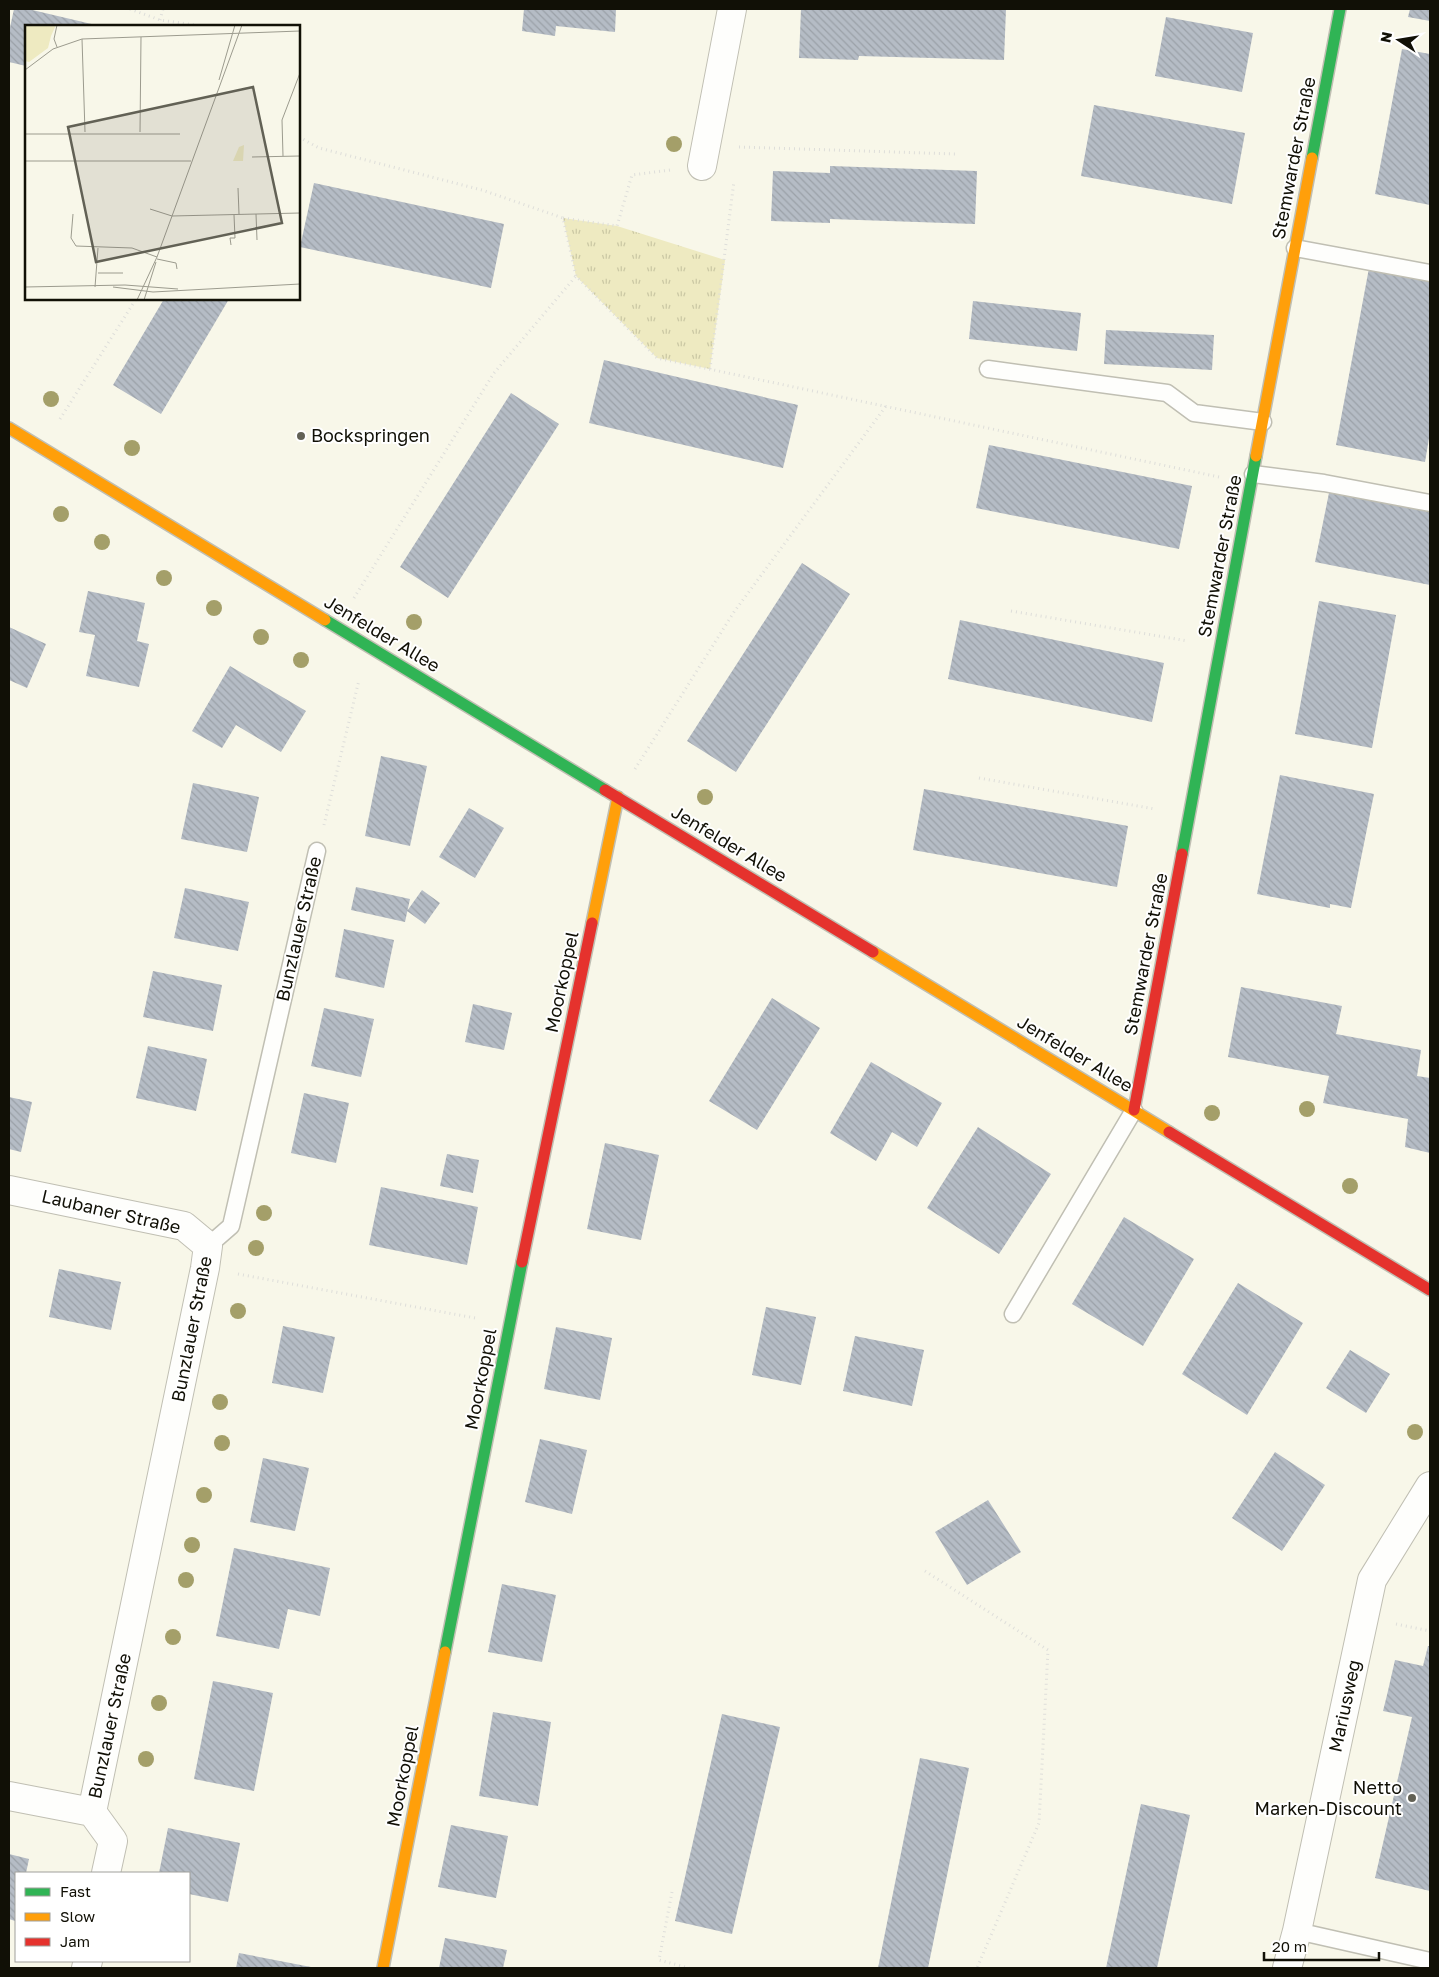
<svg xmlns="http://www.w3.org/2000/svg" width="1439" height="1977" viewBox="0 0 1439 1977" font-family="'Golos Text',sans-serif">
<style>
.park{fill:url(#park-tufts)}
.building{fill:url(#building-back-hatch)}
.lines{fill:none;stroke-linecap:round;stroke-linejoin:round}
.lane-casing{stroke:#c0bfb3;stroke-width:19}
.street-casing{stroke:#c0bfb3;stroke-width:30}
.fast-casing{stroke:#c0bfb3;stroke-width:14}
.slow-casing{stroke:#c0bfb3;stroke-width:14}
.jam-casing{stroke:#c0bfb3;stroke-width:14}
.path{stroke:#dededa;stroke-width:3;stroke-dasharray:1 4;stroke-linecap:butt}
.lane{stroke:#fefefc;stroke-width:16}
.street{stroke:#fefefc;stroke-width:28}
.fast{stroke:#30b455;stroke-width:11}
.slow{stroke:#ff9f0a;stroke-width:11}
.jam{stroke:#e5322d;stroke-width:11}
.tree{fill:#a49f69}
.poi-dot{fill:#626155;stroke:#fff;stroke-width:2}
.labels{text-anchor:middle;stroke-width:4;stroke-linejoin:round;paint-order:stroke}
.street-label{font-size:18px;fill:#111006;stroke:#fff}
.poi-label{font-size:18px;fill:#111006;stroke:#fff;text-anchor:start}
.inset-road{fill:none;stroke:#9c9b8e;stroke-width:1}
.view{fill:#626155;fill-opacity:0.15;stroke:#626155;stroke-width:2.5}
.inset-edge{fill:none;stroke:#111006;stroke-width:2.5}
</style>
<defs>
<pattern id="park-tufts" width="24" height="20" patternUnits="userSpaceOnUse" patternTransform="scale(1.25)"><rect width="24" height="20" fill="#eeeac1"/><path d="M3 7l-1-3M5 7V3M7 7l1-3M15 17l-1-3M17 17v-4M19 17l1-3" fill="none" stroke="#cbc8a4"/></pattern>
<pattern id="building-back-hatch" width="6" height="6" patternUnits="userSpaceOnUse" patternTransform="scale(1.25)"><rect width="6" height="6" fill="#b5bcc5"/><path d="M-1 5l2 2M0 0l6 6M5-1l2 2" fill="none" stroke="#9ba1a8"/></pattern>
</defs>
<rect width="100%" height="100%" fill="#f8f7e9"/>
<path class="park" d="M563,218L617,226L725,260L710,369L657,358L576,276Z"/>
<path class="building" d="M14,9H28L100,26H26V66L9,62V32Z
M524,9H616L615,32L556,26L555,36L522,31Z
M801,9H1006L1004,60L859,56L858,60L799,58Z
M1410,9H1430V21L1408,17Z
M1166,17L1253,33L1242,92L1155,76Z
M1402,49L1430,54V205L1375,194Z
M1094,105L1245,133L1232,204L1081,176Z
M830,166L977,171L975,224L830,219V223L771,221L773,171L830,173Z
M314,183L504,224L491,288L300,247Z
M1369,268L1430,279V432L1425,462L1336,445Z
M164,299H229L161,414L113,385Z
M973,301L1081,313L1077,351L969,339Z
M1106,330L1214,335L1212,370L1104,364Z
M604,360L798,405L783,468L589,423Z
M511,393L559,424L448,598L400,567Z
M989,445L1192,486L1179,549L976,508Z
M1330,488L1430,508V585L1315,562Z
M802,563L850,594L736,772L687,741Z
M88,591L145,603L137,641L149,644L139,687L86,676L95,635L79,632Z
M1319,601L1396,615L1372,748L1295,734Z
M960,620L1164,663L1152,722L948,679Z
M9,627L46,644L27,688L9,680Z
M230,666L306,711L281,752L236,725L222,748L192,731Z
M381,756L427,766L410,846L365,836Z
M1280,775L1374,794L1351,908L1330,904V908L1257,894Z
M193,783L259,797L247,852L181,839Z
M924,789L1128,826L1117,887L913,850Z
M469,808L504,828L475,878L439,857Z
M356,887L410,899L405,922L351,910Z
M185,888L249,902L238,951L174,938Z
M422,890L440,903L425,924L407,911Z
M344,929L394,940L384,988L335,977Z
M153,971L222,985L213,1031L143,1017Z
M1241,987L1342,1006L1336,1034L1421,1050L1417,1076L1430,1078V1153L1405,1147L1408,1119L1323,1103L1329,1076L1228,1057Z
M772,998L820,1028L757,1130L709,1101Z
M473,1004L512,1013L504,1050L465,1042Z
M324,1008L374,1019L361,1077L311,1066Z
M148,1046L207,1059L196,1111L136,1098Z
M871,1062L942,1103L917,1147L892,1132L876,1161L830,1133Z
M304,1093L349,1103L336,1163L291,1153Z
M9,1097L32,1102L21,1152L9,1149Z
M978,1127L1051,1174L999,1254L927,1208Z
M605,1143L659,1155L641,1240L587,1229Z
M447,1154L479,1160L473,1193L440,1186Z
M381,1187L478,1207L467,1265L369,1245Z
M1124,1217L1194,1259L1143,1346L1072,1304Z
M59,1269L121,1282L111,1330L49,1317Z
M1238,1283L1303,1323L1247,1415L1182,1374Z
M766,1307L816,1317L801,1385L752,1375Z
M283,1326L335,1337L323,1393L272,1383Z
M556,1327L612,1338L600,1400L544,1389Z
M855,1336L924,1350L912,1406L843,1391Z
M1350,1350L1390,1374L1366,1413L1326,1388Z
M540,1439L587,1450L572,1514L525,1502Z
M1275,1452L1325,1485L1282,1551L1232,1518Z
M263,1458L309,1468L295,1531L250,1522Z
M988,1500L1021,1552L967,1585L935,1532Z
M234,1548L330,1568L320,1616L288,1609L279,1649L216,1636Z
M502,1584L556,1595L542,1662L488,1652Z
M1428,1646H1430V1891L1375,1878L1412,1717L1383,1711L1387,1695L1395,1660L1423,1666Z
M213,1681L273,1693L254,1791L194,1779Z
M493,1712L551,1722L538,1806L479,1796Z
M722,1714L780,1727L732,1934L675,1921Z
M920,1758L969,1768L928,1968H878Z
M1141,1804L1190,1815L1157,1968H1106Z
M451,1825L508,1836L496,1898L438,1887Z
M168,1828L240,1843L228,1902L189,1894V1873H159Z
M9,1854L29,1859L26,1873H16L15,1921L9,1919Z
M445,1938L507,1950L503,1968H439Z
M239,1953L311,1967V1968H236Z"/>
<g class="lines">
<defs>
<path id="lane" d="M1295,248L1430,273
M988,369L1167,393L1194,413L1263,422
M1253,474L1324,483L1430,503
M208,1246L231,1226L317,851
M1013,1314L1134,1110
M1297,1931L1430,1961"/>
<path id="street" d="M702,166L732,9
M9,1190L184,1226L208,1246L205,1268L92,1812L113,1841L106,1873
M9,1796L92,1812
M86,1968L88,1961
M1287,1968L1297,1931L1372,1580L1430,1486"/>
<path id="fast" d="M1312,158L1340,9
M325,620L605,790
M1182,854L1256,456
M445,1652L522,1262"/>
<path id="slow" d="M9,428L325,620
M1256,456L1312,158
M592,923L618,797
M873,952L1169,1132
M383,1968L445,1652"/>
<path id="jam" d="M605,790L873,952
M1134,1110L1182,854
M1169,1132L1430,1290
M522,1262L592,923"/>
</defs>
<use href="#lane" class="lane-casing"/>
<use href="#street" class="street-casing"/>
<use href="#fast" class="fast-casing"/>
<use href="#slow" class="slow-casing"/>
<use href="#jam" class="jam-casing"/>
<path class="path" d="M130,9L160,20L202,26
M160,20L163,9
M299,137L319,148L482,190L563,218L576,276L657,358L1219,477
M739,147L956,154
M563,218L617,226L632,175L670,170
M710,369L734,181
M60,419L136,299
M354,598L494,373L576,276
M1011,611L1188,641
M635,769L734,612L886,406
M979,778L1155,809
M324,825L359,680
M238,1274L475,1318
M925,1571L1048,1650L1039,1823L977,1968
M1396,1624L1430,1631
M672,1892L659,1960L689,1968"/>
<use href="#lane" class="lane"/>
<use href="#street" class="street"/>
<use href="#fast" class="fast"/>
<use href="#slow" class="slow"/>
<use href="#jam" class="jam"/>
</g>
<g class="tree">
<circle cx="674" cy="144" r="8"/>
<circle cx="51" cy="399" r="8"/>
<circle cx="132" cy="448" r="8"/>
<circle cx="61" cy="514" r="8"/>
<circle cx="102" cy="542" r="8"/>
<circle cx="164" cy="578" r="8"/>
<circle cx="214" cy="608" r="8"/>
<circle cx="414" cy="622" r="8"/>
<circle cx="261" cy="637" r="8"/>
<circle cx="301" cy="660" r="8"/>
<circle cx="705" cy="797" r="8"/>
<circle cx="1307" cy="1109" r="8"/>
<circle cx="1212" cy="1113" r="8"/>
<circle cx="1350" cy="1186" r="8"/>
<circle cx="264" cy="1213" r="8"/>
<circle cx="256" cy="1248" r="8"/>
<circle cx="238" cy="1311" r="8"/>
<circle cx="220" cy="1402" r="8"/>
<circle cx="1415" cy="1432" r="8"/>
<circle cx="222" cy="1443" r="8"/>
<circle cx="204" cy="1495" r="8"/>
<circle cx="192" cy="1545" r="8"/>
<circle cx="186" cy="1580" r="8"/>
<circle cx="173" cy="1637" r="8"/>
<circle cx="159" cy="1703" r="8"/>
<circle cx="146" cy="1759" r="8"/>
</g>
<g class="poi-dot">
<circle cx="301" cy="436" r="5"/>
<circle cx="1412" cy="1798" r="5"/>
</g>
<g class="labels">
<g class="street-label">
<text transform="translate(1294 158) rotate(-79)" y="6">Stemwarder Straße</text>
<text transform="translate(1220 556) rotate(-79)" y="6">Stemwarder Straße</text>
<text transform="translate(382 634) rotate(31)" y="6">Jenfelder Allee</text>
<text transform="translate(729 844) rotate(31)" y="6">Jenfelder Allee</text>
<text transform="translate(299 929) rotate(-77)" y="6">Bunzlauer Straße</text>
<text transform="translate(1146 954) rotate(-79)" y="6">Stemwarder Straße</text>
<text transform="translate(562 982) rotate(-78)" y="6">Moorkoppel</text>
<text transform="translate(1075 1054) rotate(31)" y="6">Jenfelder Allee</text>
<text transform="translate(111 1212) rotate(13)" y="6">Laubaner Straße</text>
<text transform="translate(192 1329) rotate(-79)" y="6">Bunzlauer Straße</text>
<text transform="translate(481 1379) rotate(-79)" y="6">Moorkoppel</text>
<text transform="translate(1345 1706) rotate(-78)" y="6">Mariusweg</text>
<text transform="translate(110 1726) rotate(-78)" y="6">Bunzlauer Straße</text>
<text transform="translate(403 1776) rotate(-79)" y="6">Moorkoppel</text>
</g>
<g class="poi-label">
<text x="311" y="442">Bockspringen</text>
<text x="1402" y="1794" text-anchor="end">Netto<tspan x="1402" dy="21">Marken-Discount</tspan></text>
</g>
</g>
<g transform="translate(25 25)">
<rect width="275" height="275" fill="#f8f7e9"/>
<path d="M0,11H26L23,23L4,37L0,36ZM219,120L218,136H208L214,122Z" fill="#eeeac1"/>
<path d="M0,0H31L26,11H0Z" fill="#eeeac1"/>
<path class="inset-road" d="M57,14L60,107M32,22L29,14L32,0M0,45L28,24L57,14L275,6M194,55L210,0M115,107L116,12M0,109H155M258,131L257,95L275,48M227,132L275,131M0,136H166M213,163L214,189M125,184L147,191L275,188M48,189L46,213L51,221L107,223L132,232M231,189L232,215M206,220L205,213H210L209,190M132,234L151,238L152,244M73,248H98M0,262L100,260L153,264M70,262L73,223M88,262L128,267L275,259M112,275L132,232L217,0M119,275L131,237"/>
<path class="view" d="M228,62L257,198L71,237L43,102Z"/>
<rect width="275" height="275" class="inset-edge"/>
</g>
<rect width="1439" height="1977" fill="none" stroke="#111006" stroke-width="20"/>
<rect x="15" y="1872" width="175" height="90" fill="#ffffff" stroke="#a09f9b"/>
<rect x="25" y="1888" width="25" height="8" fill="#30b455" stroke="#a09f9b"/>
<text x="60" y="1897" font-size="15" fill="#111006">Fast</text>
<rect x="25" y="1913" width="25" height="8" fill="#ff9f0a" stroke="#a09f9b"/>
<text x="60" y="1922" font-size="15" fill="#111006">Slow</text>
<rect x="25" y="1938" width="25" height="8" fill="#e5322d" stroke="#a09f9b"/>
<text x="60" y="1947" font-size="15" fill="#111006">Jam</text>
<g transform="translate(1399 40) rotate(282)" stroke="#ffffff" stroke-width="4" paint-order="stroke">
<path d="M0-4L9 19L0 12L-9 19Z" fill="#111006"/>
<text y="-8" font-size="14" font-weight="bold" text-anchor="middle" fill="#111006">N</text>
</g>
<path d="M1264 1952v8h115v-8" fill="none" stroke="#111006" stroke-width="2.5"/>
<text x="1272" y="1952" font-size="15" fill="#111006" stroke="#ffffff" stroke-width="4" paint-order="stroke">20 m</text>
</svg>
